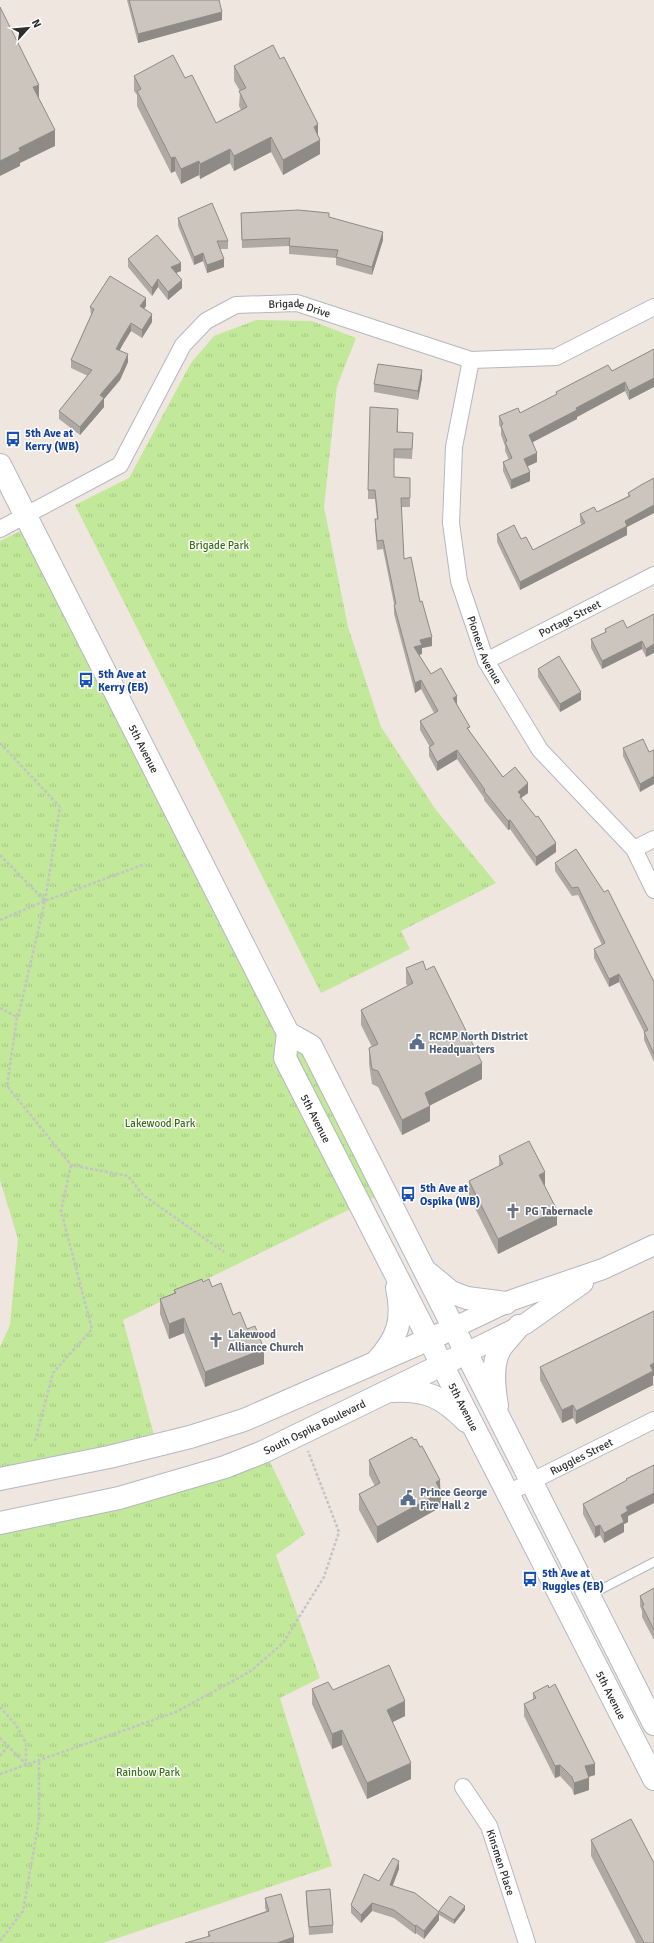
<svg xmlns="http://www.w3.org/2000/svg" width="654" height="1943" viewBox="0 0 654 1943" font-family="Signika,sans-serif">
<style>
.park{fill:url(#park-tufts)}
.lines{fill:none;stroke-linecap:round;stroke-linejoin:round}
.service-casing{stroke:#b4b8c2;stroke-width:10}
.minor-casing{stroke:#b4b8c2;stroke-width:18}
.tertiary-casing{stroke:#b4b8c2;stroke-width:22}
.secondary-casing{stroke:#b4b8c2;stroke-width:24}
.path{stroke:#c4c4c4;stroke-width:2.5;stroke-dasharray:3 2;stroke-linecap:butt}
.service{stroke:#fff;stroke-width:8}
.minor{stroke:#fff;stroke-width:16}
.tertiary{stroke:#fff;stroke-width:20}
.secondary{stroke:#fff;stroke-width:22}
.wall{fill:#afa9a3}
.shaded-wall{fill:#8e8a85}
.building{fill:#cbc5be;stroke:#8e8a85}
.labels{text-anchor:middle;stroke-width:3;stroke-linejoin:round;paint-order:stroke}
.street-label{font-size:11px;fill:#2e2e2e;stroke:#fff}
.transit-label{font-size:11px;font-weight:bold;fill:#164399;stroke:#fff;text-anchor:start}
.park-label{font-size:11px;fill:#397217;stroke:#fff}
.service-label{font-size:11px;font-weight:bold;fill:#4e5e75;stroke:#fff;text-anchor:start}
.worship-label{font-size:11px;font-weight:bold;fill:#5b616d;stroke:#fff;text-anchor:start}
</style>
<defs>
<pattern id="park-tufts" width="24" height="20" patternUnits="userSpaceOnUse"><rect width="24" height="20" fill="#c2e89a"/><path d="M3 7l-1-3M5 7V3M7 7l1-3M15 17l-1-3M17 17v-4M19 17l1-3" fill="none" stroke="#a7c785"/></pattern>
</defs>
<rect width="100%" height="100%" fill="#f0e6e0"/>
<path class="park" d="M256,320L312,321L356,338L337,386L324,507L348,627L381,727L436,810L496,883L401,931L410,949L321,993L75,505L129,478L191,363L214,336Z
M35,524L377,1196L123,1320L159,1454L0,1482V1347L10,1325L18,1239L0,1180V541Z
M270,1462L305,1534L276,1555L320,1678L280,1698L332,1866L103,1943H0V1528L88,1513Z"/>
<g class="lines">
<defs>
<path id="service" d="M590,1595L654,1562"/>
<g id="minor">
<path id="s1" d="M471,360L454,447L451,523L459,581L486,661L540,750L634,849L654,890"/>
<path id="s2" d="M0,529L120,465L183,345L206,321L236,305L297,303L471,360L556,357L654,307"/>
<path id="s3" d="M486,661L654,575"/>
<path d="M634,849L654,839"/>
<path id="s4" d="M508,1493L654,1420"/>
<path id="s5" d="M463,1787L489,1826L527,1943"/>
</g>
<path id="tertiary" d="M453,1328L512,1300L603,1269L654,1245
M466,1353L525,1324L583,1283"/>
<g id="secondary">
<path id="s6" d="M0,465L288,1033L311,1046L654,1724"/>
<path id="s7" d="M288,1033L285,1058L654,1779"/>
<path d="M428,1273L451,1292L467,1298L506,1303"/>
<path d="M376,1362C398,1338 404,1320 397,1288"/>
<path d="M392,1391C426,1389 443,1397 466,1421"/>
<path d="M497,1406C494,1388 491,1365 500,1349C505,1341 513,1334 519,1326"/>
<path d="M0,1479L109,1457L190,1437L244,1420L441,1334"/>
<path id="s8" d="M0,1523L119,1498L225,1467L263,1452L454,1359"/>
</g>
</defs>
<use href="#service" class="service-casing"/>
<use href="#minor" class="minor-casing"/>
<use href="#tertiary" class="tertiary-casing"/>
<use href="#secondary" class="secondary-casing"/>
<path class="path" d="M0,743L60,807L45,901
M0,855L45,901L18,1017
M0,920L45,901L145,864
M0,1008L17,1017L7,1086L71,1165L128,1176L143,1195L224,1252
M35,1441L53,1373L92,1329L61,1211L71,1165
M0,1707L16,1725L26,1743V1764
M0,1738L26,1764
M0,1756L8,1746
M0,1774L176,1712L251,1671L283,1643L324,1577L339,1532L308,1451
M0,1941L23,1911L39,1820V1759"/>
<use href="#service" class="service"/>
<use href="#minor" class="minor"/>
<use href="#tertiary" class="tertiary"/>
<use href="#secondary" class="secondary"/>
</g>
<path class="wall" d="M127,0H219L222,20L138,43Z
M234,66L318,136L320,154L283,175L271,152L234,171L230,163L200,179L199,175L181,184L175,171L171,173L137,106V95L134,91V76L185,78L216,123L241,110L239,106L240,91L234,81Z
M241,213L329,217L383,240L372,275L336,265V258L289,254V246L242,248Z
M178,218L228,241V249H220L224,267L207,273L203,261L194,265L178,226Z
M128,259L181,271L176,273L182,288L168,300L158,287L152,296L128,267Z
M146,306L144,309L152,322L142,338L131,331L123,344L119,351L128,362L120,380L104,399V407L80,435L59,419V411L88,376L71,368V360L91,315L90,307Z
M654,349L629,400L625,391L577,417V419L533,442L537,462L528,466L530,481L511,489L503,471V462L509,460L505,451V446L501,435V428L499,425V416L520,413L556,395V392L612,371Z
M422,378L418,400L374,392V384Z
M398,418V432L413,442L412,459L394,458V477L410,478V507H401L404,559L420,602L432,646L422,648V654L419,655L431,674L457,705L470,732L503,777L528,793L521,798V799L556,852L536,866L510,829L508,830L484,800V798L457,759L437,771L429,756V747H430L420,730V721L434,713L421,689L415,693L394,614V604L383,549L377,550L375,528V519H377L375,499H368V490Z
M654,478V513L627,527V535L520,590L497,542V534L521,539L533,550L582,525L580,522V514L597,512L628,496V493Z
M654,614L646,657L642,649L602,669L591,648V639L605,633V629L627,628Z
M538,669L581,700L560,712L538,677Z
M643,739L640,792L623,756V748Z
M576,849L654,982V1062L644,1040V1032L619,982L609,987L594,958V949L602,945L578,895L572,896L555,871V863Z
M406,968L426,970L482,1079L430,1105V1121L402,1135L378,1087L372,1084L369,1064V1048L372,1047L361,1025V1010L408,986L406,984Z
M499,1156L545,1187L557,1225L498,1254L469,1196V1181L499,1166Z
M203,1282L212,1287L233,1315L247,1329L264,1364L205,1387L184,1333L169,1339L160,1314V1299L174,1293V1290Z
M540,1367L653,1376V1385L576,1424L573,1418L562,1423L540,1380Z
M369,1460L440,1490L441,1507L377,1543L359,1510V1494L375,1486L369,1475Z
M654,1465V1503L628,1516V1522L624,1524V1532L604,1543L600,1535L595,1538L583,1514V1504L626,1481V1479Z
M654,1588V1640L642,1617V1611L640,1606V1596Z
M312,1689L333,1690L405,1716L392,1722L411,1779L367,1799L342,1745L332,1749L312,1704Z
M533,1693L595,1775L588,1777L589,1790L574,1795L572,1789L560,1776L555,1778L524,1716V1704L533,1700Z
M591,1840L654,1943H636L591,1856Z
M399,1869L392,1886L439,1920L424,1939L416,1933L415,1934L394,1918L372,1911L361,1923L351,1913V1905L379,1881Z
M306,1891L333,1925V1933L309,1935L306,1900Z
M265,1898L294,1943L208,1936V1932L266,1911L265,1908Z
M465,1910L454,1924L439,1915V1911Z"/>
<path class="shaded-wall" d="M222,12V20L138,43V34Z
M39,85V100L33,87Z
M318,124V139L314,127Z
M55,130V146L20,163V166L0,176V161L19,148Z
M271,137V152L234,171V156Z
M320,140V154L283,175V160Z
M230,149V163L200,179V164Z
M175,157V171L171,173V158Z
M199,161V175L181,184V169Z
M383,232V240L372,275V267Z
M203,253V261L194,265V257Z
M224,259V267L207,273V265Z
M181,263V271L171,275V267Z
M158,279V287L152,296V288Z
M182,280V288L168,300V292Z
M146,298V306L140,314V306Z
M152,314V322L142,338V330Z
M131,323V331L123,344L116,357V349L123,336Z
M128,354V362L120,380L104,399V407L80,435V427Z
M422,370V378L418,400V391Z
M654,378V387L629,400V391Z
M625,382V391L577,417V419L529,444V435L576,408Z
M537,453V462L524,468V459Z
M530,472V481L511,489V480Z
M654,505V513L627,527V535L520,590V582L625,521Z
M432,637V646L422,648V654L414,656V647L420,640Z
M642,641V649L602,669V661Z
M654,644V653L646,657V649Z
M421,680V689L415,693V683Z
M581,692V700L560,712V704Z
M457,696V705L453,707V698Z
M457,750V759L437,771V762Z
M654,776V784L640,792V784Z
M528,783V793L521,798V804L518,792Z
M510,820V829L508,830V821Z
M556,843V852L536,866V857Z
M619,974V982L609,987V979Z
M482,1063V1079L425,1108V1093Z
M430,1106V1121L402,1135V1120Z
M545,1172V1187L539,1175Z
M557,1210V1225L498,1254V1239Z
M184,1318V1333L169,1339V1324Z
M264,1349V1364L205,1387V1372Z
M654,1363V1376H653V1385L576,1424V1411Z
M573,1405V1418L562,1423V1410Z
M440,1480L441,1507L377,1543V1527L436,1482Z
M654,1493V1503L628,1516V1522L624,1524V1532L604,1543V1533L621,1515L626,1507Z
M600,1525V1535L595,1538V1527Z
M405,1701V1716L387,1725V1710Z
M342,1730V1745L332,1749V1734Z
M411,1763V1779L367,1799V1783Z
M595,1764V1775L585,1778V1766Z
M560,1765V1776L555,1778V1766Z
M589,1778V1790L574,1795V1783Z
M399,1861V1869L390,1893V1885Z
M372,1903V1911L361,1923V1915Z
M465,1906V1910L454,1924V1920Z
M439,1912V1920L424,1939V1931Z
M416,1925V1933L415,1934V1926Z
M294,1937V1943H277Z"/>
<path class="building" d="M129,0H219L222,12L138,34Z
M0,7L39,85L33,87L55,130L19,148L20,151L0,161Z
M273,45L280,59L284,57L318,124L314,127L320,140L283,160L271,137L234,156L230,149L200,164L199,161L181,169L175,157L171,158L137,91L141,89L134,76L173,55L185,78L192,75L216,123L247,107L239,91L246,88L234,66Z
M212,203L228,241H217L224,259L207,265L203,253L194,257L178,218Z
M298,210L329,213V217L383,232L372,267L336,257L338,250L289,246L290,238L242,240L241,213Z
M157,235L181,263L171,267L182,280L168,292L158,279L152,288L128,259Z
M110,276L146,298L140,306L152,314L142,330L131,323L123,336L116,349L128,354L120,372L100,395L104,398L80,427L59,411L92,370L71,360L94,309L90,307Z
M654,349V378L629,391L625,382L576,408L577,410L529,435L537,453L524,459L530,472L511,480L503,462L512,458L505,442L507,441L501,426L503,424L499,416L518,408L520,413L557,394L556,392L608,365L612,371Z
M378,364L422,370L418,391L374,384Z
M370,407L398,409L397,432L413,433L412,449H394V477L410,478V498H401L404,559L411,557L420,602L422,601L432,637L420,640L422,645L414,647L431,674L441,668L457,696L453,698L470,727L467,728L503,777L515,767L528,783L518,792L521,795L520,797L536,817L538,816L556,843L536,857L510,820L508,821L484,791L485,790L457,750L437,762L429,747L434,744L420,721L438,711L421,680L415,683L394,605L396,604L383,540L377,541L375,519H378L375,490H368Z
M654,478V505L625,521L627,526L520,582L497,534L514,525L521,539L526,537L533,550L585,523L580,514L594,507L597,512L630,496L628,493L641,485Z
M654,614V644L646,649L642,641L602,661L591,639L606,632L605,629L623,620L627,628Z
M559,656L581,692L560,704L538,669Z
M643,739L649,752L654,750V776L640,784L623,748Z
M576,849L604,892L608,890L654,982V1054L644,1032L648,1030L619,974L609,979L594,949L605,943L578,887L572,888L555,863Z
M423,961L426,970L434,966L482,1063L425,1093L430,1106L402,1120L378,1071L372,1069L369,1048L378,1044L361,1010L413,983L406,968Z
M529,1141L545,1172L539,1175L557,1210L498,1239L469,1181L503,1164L499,1156Z
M202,1279L203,1282L209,1279L212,1287L221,1283L233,1315L240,1312L247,1329L255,1326L264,1349L205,1372L184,1318L169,1324L160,1299L176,1293L174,1290Z
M654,1311V1363L650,1365L653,1371L576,1411L573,1405L562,1410L540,1367Z
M412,1437L414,1440L416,1439L420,1447L422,1446L440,1480L436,1482L441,1492L377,1527L359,1494L380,1483L369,1460Z
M654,1465V1493L626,1507L628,1511L621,1515L624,1522L604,1533L600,1525L595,1527L583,1504L627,1480L626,1479Z
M654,1588V1630L642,1606L644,1605L640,1596Z
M389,1665L405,1701L387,1710L411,1763L367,1783L342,1730L332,1734L312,1689L328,1682L333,1690Z
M555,1684L595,1764L585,1766L589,1778L574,1783L572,1777L560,1765L555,1766L524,1704L536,1698L533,1693L548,1685L549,1688Z
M631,1819L654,1863V1943H644L591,1840Z
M393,1858L399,1861L390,1885L415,1893L439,1912L424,1931L416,1925L415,1926L394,1910L372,1903L361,1915L351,1905L364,1874L379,1881Z
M330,1889L333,1925L309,1927L306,1891Z
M281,1894L294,1937L277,1943H185L210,1936L208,1932L269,1911L265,1898Z
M450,1896L465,1906L454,1920L439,1911Z"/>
<defs>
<symbol id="bus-bare" viewBox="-9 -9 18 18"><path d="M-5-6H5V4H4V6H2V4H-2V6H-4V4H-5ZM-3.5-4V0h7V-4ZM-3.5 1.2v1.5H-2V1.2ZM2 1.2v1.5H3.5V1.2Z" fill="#1a4fb4" stroke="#fff" stroke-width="2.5" paint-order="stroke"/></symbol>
<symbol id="civic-bare" viewBox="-9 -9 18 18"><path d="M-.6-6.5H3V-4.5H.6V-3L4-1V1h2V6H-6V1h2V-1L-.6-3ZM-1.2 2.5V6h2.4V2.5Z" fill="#5c6f8a" stroke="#fff" stroke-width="2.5" paint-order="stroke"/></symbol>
<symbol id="church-bare" viewBox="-9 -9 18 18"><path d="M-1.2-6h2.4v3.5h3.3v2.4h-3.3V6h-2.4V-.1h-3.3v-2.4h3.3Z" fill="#6b7280" stroke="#fff" stroke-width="2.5" paint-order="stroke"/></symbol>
</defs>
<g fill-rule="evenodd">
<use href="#bus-bare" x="2" y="428" width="22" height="22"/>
<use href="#bus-bare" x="75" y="669" width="22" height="22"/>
<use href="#civic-bare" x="406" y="1031" width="22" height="22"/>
<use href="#bus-bare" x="397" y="1183" width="22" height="22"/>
<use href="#church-bare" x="502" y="1200" width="22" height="22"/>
<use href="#church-bare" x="205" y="1329" width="22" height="22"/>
<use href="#civic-bare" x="397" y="1487" width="22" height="22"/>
<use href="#bus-bare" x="519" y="1568" width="22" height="22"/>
</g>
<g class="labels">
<g class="street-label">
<text dy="4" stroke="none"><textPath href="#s2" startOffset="403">Brigade Drive</textPath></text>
<text dy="4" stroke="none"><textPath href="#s3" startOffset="94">Portage Street</textPath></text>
<text dy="4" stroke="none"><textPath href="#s1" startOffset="297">Pioneer Avenue</textPath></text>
<text dy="4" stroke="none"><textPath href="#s6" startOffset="318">5th Avenue</textPath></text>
<text dy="4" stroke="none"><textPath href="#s7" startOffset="93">5th Avenue</textPath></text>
<text dy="4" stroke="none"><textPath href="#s7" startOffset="417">5th Avenue</textPath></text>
<text dy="4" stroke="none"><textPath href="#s8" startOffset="330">South Ospika Boulevard</textPath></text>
<text dy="4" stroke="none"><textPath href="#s4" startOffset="82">Ruggles Street</textPath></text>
<text dy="4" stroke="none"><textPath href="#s7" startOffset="741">5th Avenue</textPath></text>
<text dy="4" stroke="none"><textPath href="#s5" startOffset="85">Kinsmen Place</textPath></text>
</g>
<g class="transit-label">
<text x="25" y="437">5th Ave at<tspan x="25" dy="13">Kerry (WB)</tspan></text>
<text x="98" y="678">5th Ave at<tspan x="98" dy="13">Kerry (EB)</tspan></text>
<text x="420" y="1192">5th Ave at<tspan x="420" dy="13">Ospika (WB)</tspan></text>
<text x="542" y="1577">5th Ave at<tspan x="542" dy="13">Ruggles (EB)</tspan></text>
</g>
<g class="park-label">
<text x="219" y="549">Brigade Park</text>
<text x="160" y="1127">Lakewood Park</text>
<text x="148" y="1776">Rainbow Park</text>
</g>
<g class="service-label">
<text x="429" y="1040">RCMP North District<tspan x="429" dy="13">Headquarters</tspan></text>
<text x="420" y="1496">Prince George<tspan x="420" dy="13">Fire Hall 2</tspan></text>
</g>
<g class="worship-label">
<text x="525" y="1215">PG Tabernacle</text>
<text x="228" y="1338">Lakewood<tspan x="228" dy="13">Alliance Church</tspan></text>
</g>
</g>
<g transform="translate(28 28) rotate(63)" stroke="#ffffff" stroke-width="3" paint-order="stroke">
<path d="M0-3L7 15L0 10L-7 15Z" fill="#2e2e2e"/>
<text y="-6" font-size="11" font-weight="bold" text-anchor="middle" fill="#2e2e2e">N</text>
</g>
</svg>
